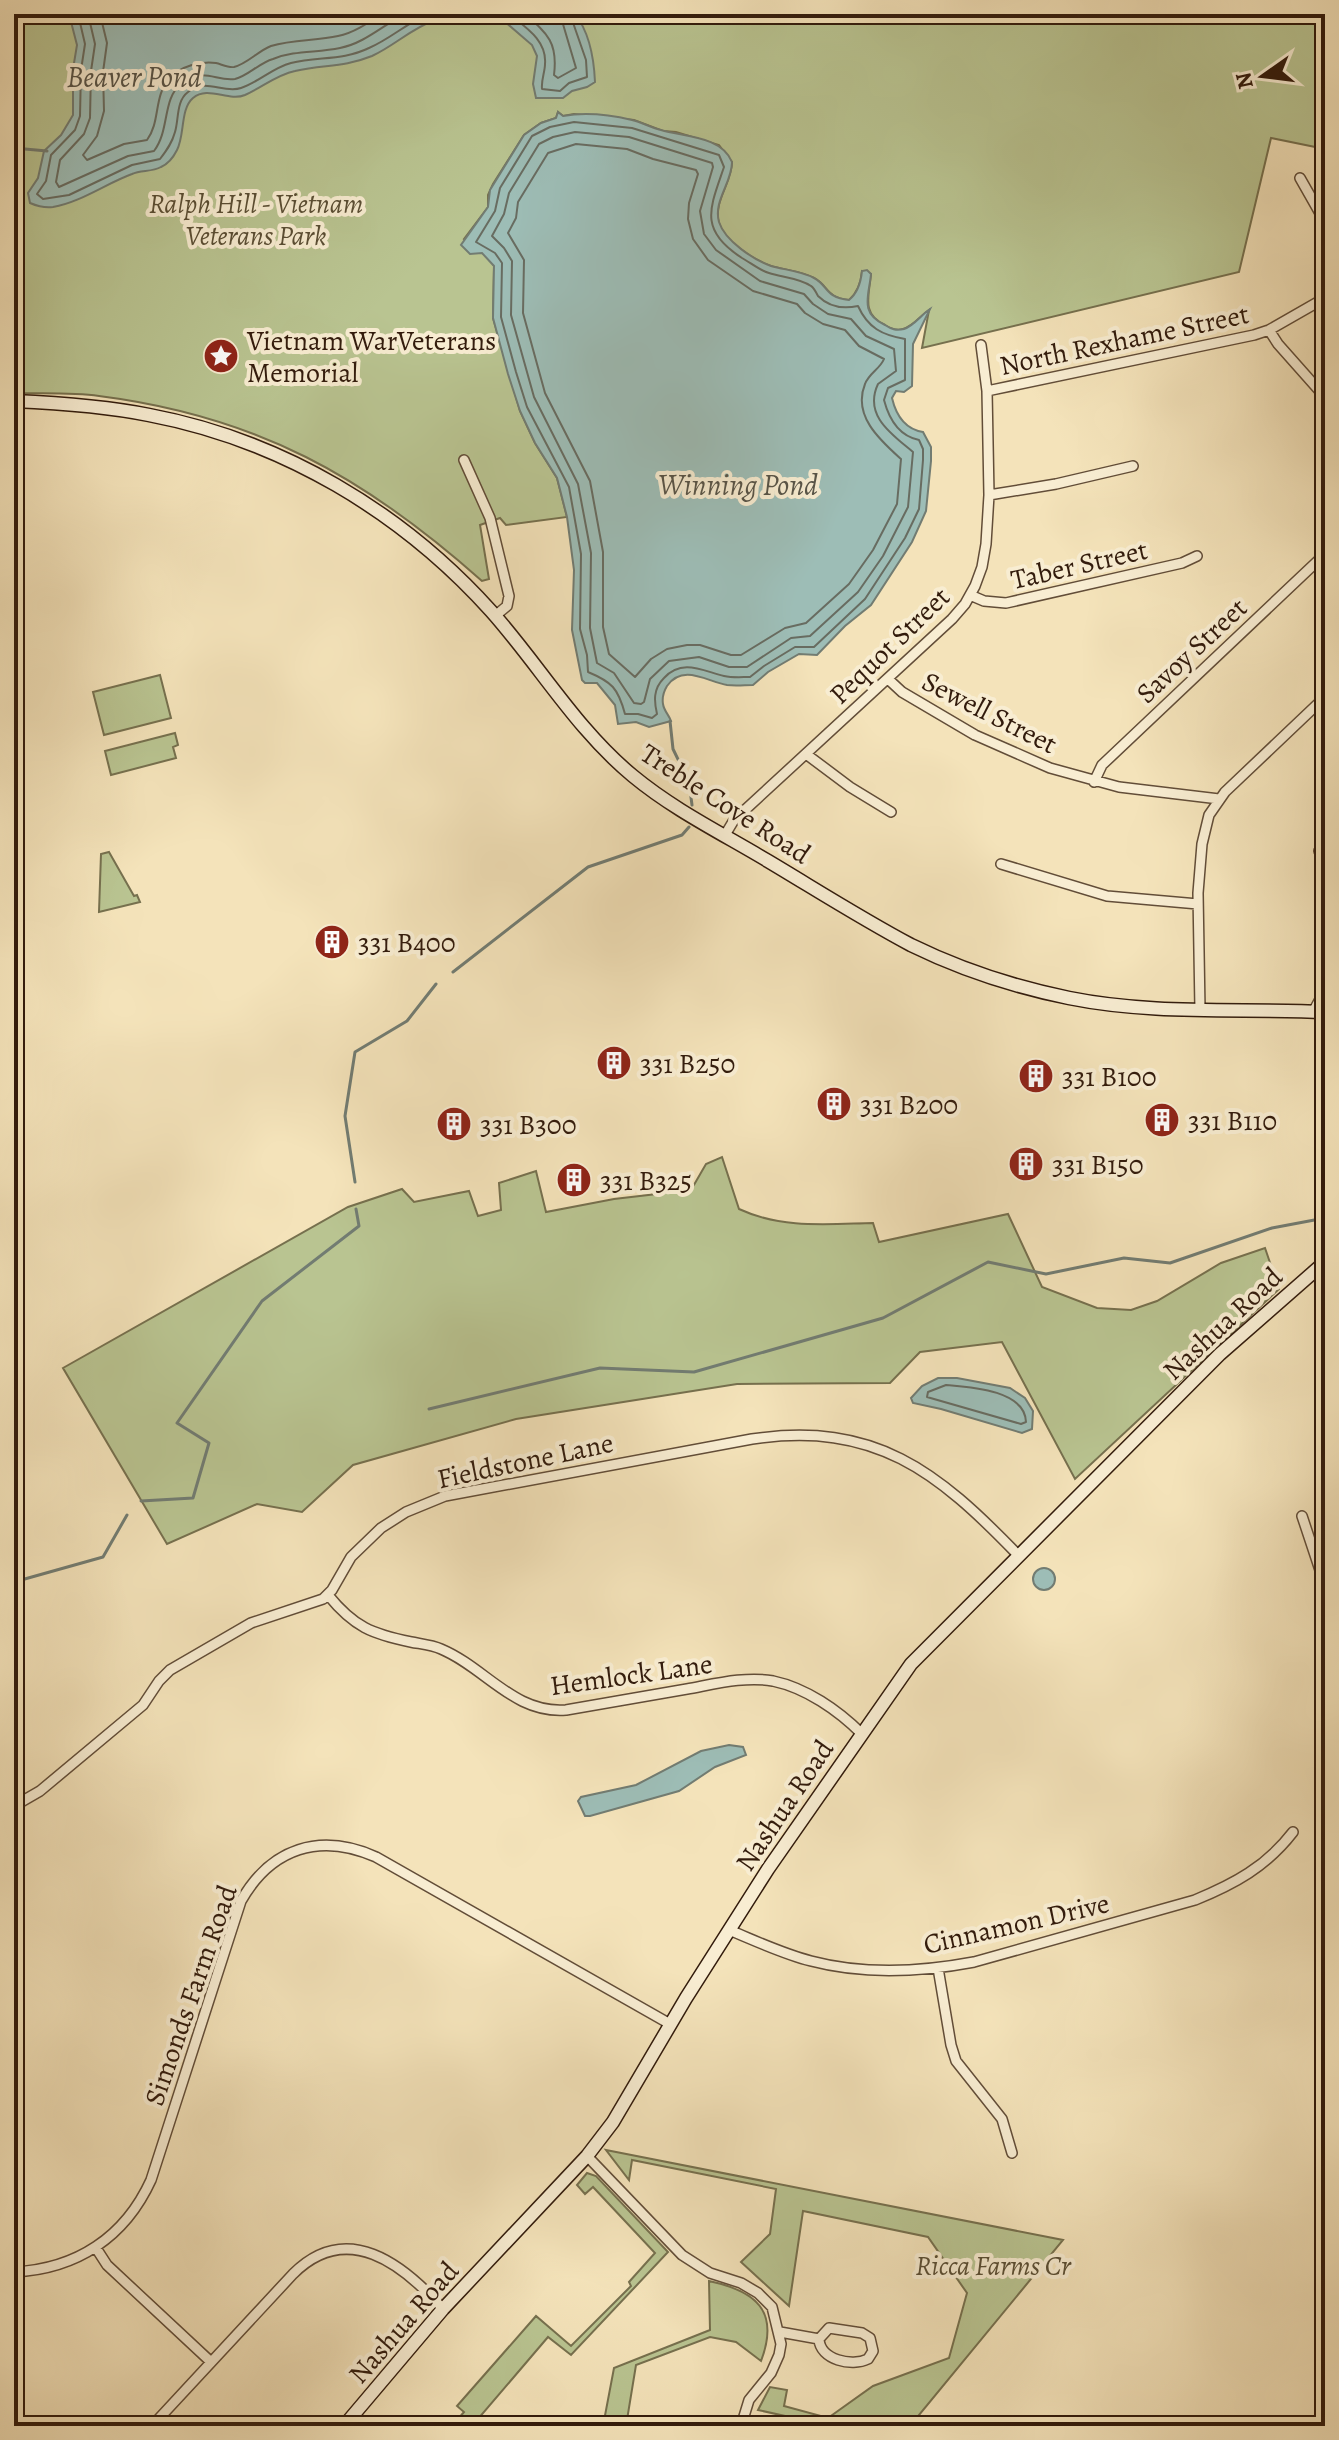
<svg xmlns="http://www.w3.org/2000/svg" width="1339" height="2440" viewBox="0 0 1339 2440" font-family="Alegreya,serif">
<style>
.green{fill:#b9c491;stroke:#76704e;stroke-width:2}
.water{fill:#9dbdb6;stroke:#727c72;stroke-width:2}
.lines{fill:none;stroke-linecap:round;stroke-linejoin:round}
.shore{stroke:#686c61;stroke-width:2}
.stream{stroke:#727c72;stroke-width:3}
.minor-casing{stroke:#624d38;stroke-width:12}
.secondary-casing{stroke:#321b0c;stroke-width:15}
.minor{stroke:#f8edd2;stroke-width:9}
.secondary{stroke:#f8edd2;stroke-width:12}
.labels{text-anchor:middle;stroke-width:8;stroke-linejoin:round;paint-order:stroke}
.park-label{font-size:28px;font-style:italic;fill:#5a4e34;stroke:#f8edd2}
.street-label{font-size:28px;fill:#321b0c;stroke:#f8edd2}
.poi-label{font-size:28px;fill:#321b0c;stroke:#f8edd2;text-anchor:start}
.water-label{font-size:30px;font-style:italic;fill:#575448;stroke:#f8edd2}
</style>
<rect width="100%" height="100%" fill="#f4e3ba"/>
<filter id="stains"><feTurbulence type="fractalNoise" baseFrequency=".0025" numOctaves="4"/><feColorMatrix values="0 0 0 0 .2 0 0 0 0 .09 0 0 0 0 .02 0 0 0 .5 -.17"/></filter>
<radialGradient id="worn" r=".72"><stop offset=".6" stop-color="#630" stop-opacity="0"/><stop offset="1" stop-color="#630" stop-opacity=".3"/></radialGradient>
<path class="green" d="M14,14H1325V149L1271,138L1239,272L922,348L929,310C921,315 914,326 903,329C896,331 891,329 885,325C861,314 869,296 871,274L862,271C861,282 857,293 849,300C826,298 828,285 814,278C801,271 785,270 771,266C754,260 724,241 719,223C713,201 732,183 732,162L719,145L676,132L663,131L634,120L574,114L563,116L558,112L556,118L541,123L524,135L493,184L488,195V207L464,239L491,259L494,266L493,318L520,411L535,443L557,478L567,517L506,525L500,518L480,525L489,579L482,581C365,477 257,416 99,396C71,392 42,394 14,393Z
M160,675L171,718L104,735L93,692Z
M175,733L178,745L173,747L176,758L111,775L105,751Z
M109,852L134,896L137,895L140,902L99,912L101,854Z
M722,1157L739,1209C782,1229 827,1224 873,1223L879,1242L1008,1214L1042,1287L1097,1308L1131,1310L1157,1301L1221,1263L1265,1248L1279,1289L1075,1479L1002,1342L920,1352L890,1383L737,1384L516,1419L353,1465L302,1512L257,1504L167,1544L63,1368L348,1207L402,1189L414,1202L469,1191L478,1216L501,1210L499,1183L536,1171L546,1212L614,1199L691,1190L706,1164Z
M606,2150L1063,2240L910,2426H830L758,2410L770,2387L787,2390L784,2406L828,2418L873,2386L949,2358L967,2293L928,2237L803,2211L789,2306L741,2262L770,2234L776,2189L632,2160L629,2180Z
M587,2173L596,2176L668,2252L571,2355L548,2337L472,2426H452L464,2412L457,2406L536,2316L571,2346L631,2286L629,2282L655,2253L593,2187L585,2194L577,2185Z
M709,2281C756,2291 780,2311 761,2361L736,2342L710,2337L636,2365L626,2426H603L614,2368L710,2330Z"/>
<path class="water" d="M69,14H434L435,20C412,28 394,46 372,56C342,68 324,64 295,71C276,75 263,87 245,95C228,102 208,85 193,98C180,109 185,135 177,150C174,156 168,164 161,167C152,172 141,170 132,174C105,184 81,202 53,207C45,208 37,206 30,203L28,193L38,178L44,151L61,135L73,115V69L77,45Z
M473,14H575C590,33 594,59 595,82L587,87L572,91L563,98H536L533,84L537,56L532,45L504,21Z
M558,112L563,116C585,112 611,115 632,120C642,122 651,128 661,130C684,137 722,136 732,162C732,183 713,201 719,222C725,241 754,260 771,266C785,270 801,271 814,278C828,285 825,298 849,300C858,293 861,281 862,271L867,270L871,274C869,296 859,313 885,325C891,329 896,331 904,329C914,326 921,315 930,309L913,344L912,386L904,392L896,391L892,398C896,415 904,429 923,432L931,447V461L926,511L912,542L871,605L845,626L817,655L799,654L768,672L753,685C745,685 736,686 727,685C708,682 683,663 667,686C664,691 662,698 663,704C664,711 669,715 671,721L649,727L636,722L618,724L615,705L597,683H585L582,680L572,630L574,570L567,517L557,478L535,443L520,411L508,374L493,318L494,266L482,253L470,254L461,245L488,207L490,190L524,135L541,123L556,118Z
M938,1378H957L1010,1388L1025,1398L1033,1411L1032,1429L1022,1433L941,1409L913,1403L911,1398L922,1386Z
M1033 1579a11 11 0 1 1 22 0a11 11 0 1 1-22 0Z
M729,1745L743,1747L746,1755L715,1767L679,1791L590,1816H585L578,1801L581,1797L636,1785L701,1751Z"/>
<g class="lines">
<path class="shore" d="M78,14L85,44L81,70L80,116L75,130L51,155L46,181L37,194L43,199L69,195L132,165L160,159C167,150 172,143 175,132C179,119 176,101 188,92C205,77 223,94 241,88C259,82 272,68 291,63C318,56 342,61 369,48C390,39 407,23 428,14
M88,14L95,44L91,71L90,118L84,134L60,160L56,182L59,187L128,156L154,151C170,130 162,99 181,84C203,66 216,82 235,79C248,76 259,63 273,59C295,50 317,53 340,48C365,43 383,25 405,14
M100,14L107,43L103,72L104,111L97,136L83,155L87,160L124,144L147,140C161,121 153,96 170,78C181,66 200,61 216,63C221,64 228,68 234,67C247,64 258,51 271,46C293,39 316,41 338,36C354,33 368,23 381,14
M509,14C525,27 547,40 545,64C545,72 541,80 542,89L560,91L569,83L587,77L586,60L570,14
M525,14C548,34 558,43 554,75L558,78L576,68L560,14
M574,122L632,128L719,155L724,167C710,208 698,230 742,258C751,263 759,270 769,273C781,277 800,278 811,286C813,287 817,294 818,296C829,307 844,309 858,306C868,328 882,335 905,339V380L888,388L884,400C889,419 899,436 919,440L923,449V460L919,509L905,538L865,599L814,647H795L764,666L750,677C742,677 733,678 724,676C703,671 682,658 664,678C653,689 654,701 657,714L652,718L638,714H625C618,688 612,682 588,672L587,655L580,629L581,554L569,487L527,407L516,372L501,317L502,263L495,253L476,242L495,211L500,188L532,136L550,127Z
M575,132L629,137L712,163L713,167L700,211L704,234L716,250L760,281L804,294L813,304L828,314L851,319L866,336L894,349L896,371L878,384C863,416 893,435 913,452L908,507L883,556L858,592L810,636L791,638L747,667H729L699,657L669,661L650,679L644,702L641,704L634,703L614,673L597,663L590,628L591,553L578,484L534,397L511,315L512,261L504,248L492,236L504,214L509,193L539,144L553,137Z
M576,144L627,149L653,159L696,170L698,174L689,203L688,219L693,239L708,260L753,291L797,304L805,313L823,324L845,330L859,346L884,359C880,369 869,373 865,384C852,416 881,441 901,459L897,504L873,550L849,584L806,623L785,628L741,655H731L700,645H687L667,649L651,659L635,677L609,654L603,627V552L590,481L545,393L523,313L524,260L508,233L516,218L518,202L548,153Z
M946,1385C970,1387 1025,1390 1026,1422L1021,1424L927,1397L928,1392Z"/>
<path class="stream" d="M14,148L47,151
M670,721L673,749L689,782L692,805
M453,972L588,867L682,835L689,827
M355,1182L345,1116L355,1052L407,1021L436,984
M429,1409L600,1368L694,1372L883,1318L988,1262L1046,1274L1124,1258L1170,1263L1272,1228L1325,1218
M141,1501L193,1498L209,1443L177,1423L262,1301L359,1226L356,1209
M14,1582L103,1557L127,1515"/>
<defs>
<path id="minor" d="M1300,178L1325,222
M1269,330L1278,344L1325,397
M987,391L1254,335L1269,330L1325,298
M464,460L490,518L509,596L507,606L495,616
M989,495L1056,484L1133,466
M970,595L984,601L1006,603L1182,563L1197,556
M888,679L902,692L975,735L1050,768L1119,787L1219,799
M806,754L850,787L891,812
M1094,782L1102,765L1325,554
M725,835L734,820L952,619L965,604L975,586L982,567L986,544L989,495L987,391L981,345
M1319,851L1325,844
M1001,864L1107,896L1198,904
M1200,1010L1198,893L1202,844L1209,815L1225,792L1325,697
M1313,1012L1325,990
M1302,1516L1325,1585
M328,1595C354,1627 372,1634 411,1642C421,1644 432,1645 441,1649C486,1668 514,1714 566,1710C606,1703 647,1696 687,1689C715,1684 745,1676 773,1681C806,1688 838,1710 862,1734
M14,1806L40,1791L143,1705L159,1681L170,1670L251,1623L323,1599L332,1590L351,1557L381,1528L406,1512L445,1496L752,1439C875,1421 937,1471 1018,1555
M729,1930C756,1941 783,1954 811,1961C864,1975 921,1972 974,1962L1195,1900C1234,1884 1266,1867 1293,1832
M938,1968L951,2045L956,2061L1002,2119L1012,2153
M587,2156L682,2255L710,2273L741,2283L758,2293L772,2307L781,2344L779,2355L771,2373L749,2400L741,2426
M96,2248L107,2265L211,2362
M14,2272C77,2269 125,2237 151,2180L241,1901C271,1848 320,1832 376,1857L670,2024
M780,2332L819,2339C820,2360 852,2367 868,2359L873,2351L870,2338L862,2333L829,2328L819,2339
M152,2426L293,2274C347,2220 403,2264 443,2309"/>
<path id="secondary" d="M14,401C59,403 105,406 149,415C281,440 401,511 491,611C540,666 576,729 633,776C674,810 723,834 768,861C815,889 862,919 911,945C960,969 1015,987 1069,998C1153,1015 1240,1008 1325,1012
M344,2426L443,2309L587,2156L613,2122L686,1998L768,1869L911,1664L1220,1354L1325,1262"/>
</defs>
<use href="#minor" class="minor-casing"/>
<use href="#secondary" class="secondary-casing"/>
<use href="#minor" class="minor"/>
<use href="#secondary" class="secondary"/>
</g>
<defs>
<symbol id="sight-disc" viewBox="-11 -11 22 22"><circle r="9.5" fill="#8f2418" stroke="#f8edd2"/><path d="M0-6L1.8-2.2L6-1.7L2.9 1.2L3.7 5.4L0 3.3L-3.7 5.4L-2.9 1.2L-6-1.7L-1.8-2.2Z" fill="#fff"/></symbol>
<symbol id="building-disc" viewBox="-11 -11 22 22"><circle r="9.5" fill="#8f2418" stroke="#f8edd2"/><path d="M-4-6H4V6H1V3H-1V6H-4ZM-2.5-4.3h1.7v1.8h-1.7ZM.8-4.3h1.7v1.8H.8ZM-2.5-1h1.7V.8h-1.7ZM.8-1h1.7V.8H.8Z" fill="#fff"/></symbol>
</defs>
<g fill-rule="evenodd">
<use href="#sight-disc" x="201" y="336" width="40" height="40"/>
<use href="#building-disc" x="312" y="922" width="40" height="40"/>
<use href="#building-disc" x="594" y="1043" width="40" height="40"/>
<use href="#building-disc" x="1016" y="1056" width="40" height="40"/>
<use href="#building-disc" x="814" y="1084" width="40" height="40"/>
<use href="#building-disc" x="1142" y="1100" width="40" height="40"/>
<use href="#building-disc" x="434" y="1104" width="40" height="40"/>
<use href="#building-disc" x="1006" y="1144" width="40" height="40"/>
<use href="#building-disc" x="554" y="1160" width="40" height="40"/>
</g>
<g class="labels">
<g class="park-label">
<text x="256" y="213">Ralph Hill - Vietnam<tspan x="256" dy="32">Veterans Park</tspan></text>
<text x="993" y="2275">Ricca Farms Cr</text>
</g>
<g class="street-label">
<text transform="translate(1124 339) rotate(-12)" y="10">North Rexhame Street</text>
<text transform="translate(1079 564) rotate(-13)" y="10">Taber Street</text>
<text transform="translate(889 645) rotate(-44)" y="10">Pequot Street</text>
<text transform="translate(1191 650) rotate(-43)" y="10">Savoy Street</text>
<text transform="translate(990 712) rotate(27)" y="10">Sewell Street</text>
<text transform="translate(726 803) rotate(33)" y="10">Treble Cove Road</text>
<text transform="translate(1222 1323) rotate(-43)" y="10">Nashua Road</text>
<text transform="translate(525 1460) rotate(-12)" y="10">Fieldstone Lane</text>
<text transform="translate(631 1674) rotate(-8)" y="10">Hemlock Lane</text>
<text transform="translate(784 1805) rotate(-56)" y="10">Nashua Road</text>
<text transform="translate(1016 1923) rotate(-13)" y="10">Cinnamon Drive</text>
<text transform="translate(190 1995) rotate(-71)" y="10">Simonds Farm Road</text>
<text transform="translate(403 2322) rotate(-49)" y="10">Nashua Road</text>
</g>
<g class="poi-label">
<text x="247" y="350">Vietnam WarVeterans<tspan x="247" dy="32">Memorial</tspan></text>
<text x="358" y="952">331 B400</text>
<text x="640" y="1073">331 B250</text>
<text x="1062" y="1086">331 B100</text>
<text x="860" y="1114">331 B200</text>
<text x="1188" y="1130">331 B110</text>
<text x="480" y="1134">331 B300</text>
<text x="1052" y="1174">331 B150</text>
<text x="600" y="1190">331 B325</text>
</g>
<g class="water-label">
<text x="134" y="87">Beaver Pond</text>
<text x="738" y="495">Winning Pond</text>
</g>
</g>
<rect width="1339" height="2440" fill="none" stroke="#f4e3ba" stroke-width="48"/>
<rect x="16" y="16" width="1307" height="2408" fill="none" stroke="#321b0c" stroke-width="4"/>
<rect x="24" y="24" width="1291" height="2392" fill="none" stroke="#321b0c" stroke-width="2"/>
<g transform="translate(1263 76) rotate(256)" stroke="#f8edd2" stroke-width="6" paint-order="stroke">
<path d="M0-6L14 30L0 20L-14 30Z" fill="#321b0c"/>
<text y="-12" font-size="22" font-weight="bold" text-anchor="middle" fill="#321b0c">N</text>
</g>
<rect width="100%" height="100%" filter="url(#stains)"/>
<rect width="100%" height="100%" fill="url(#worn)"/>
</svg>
